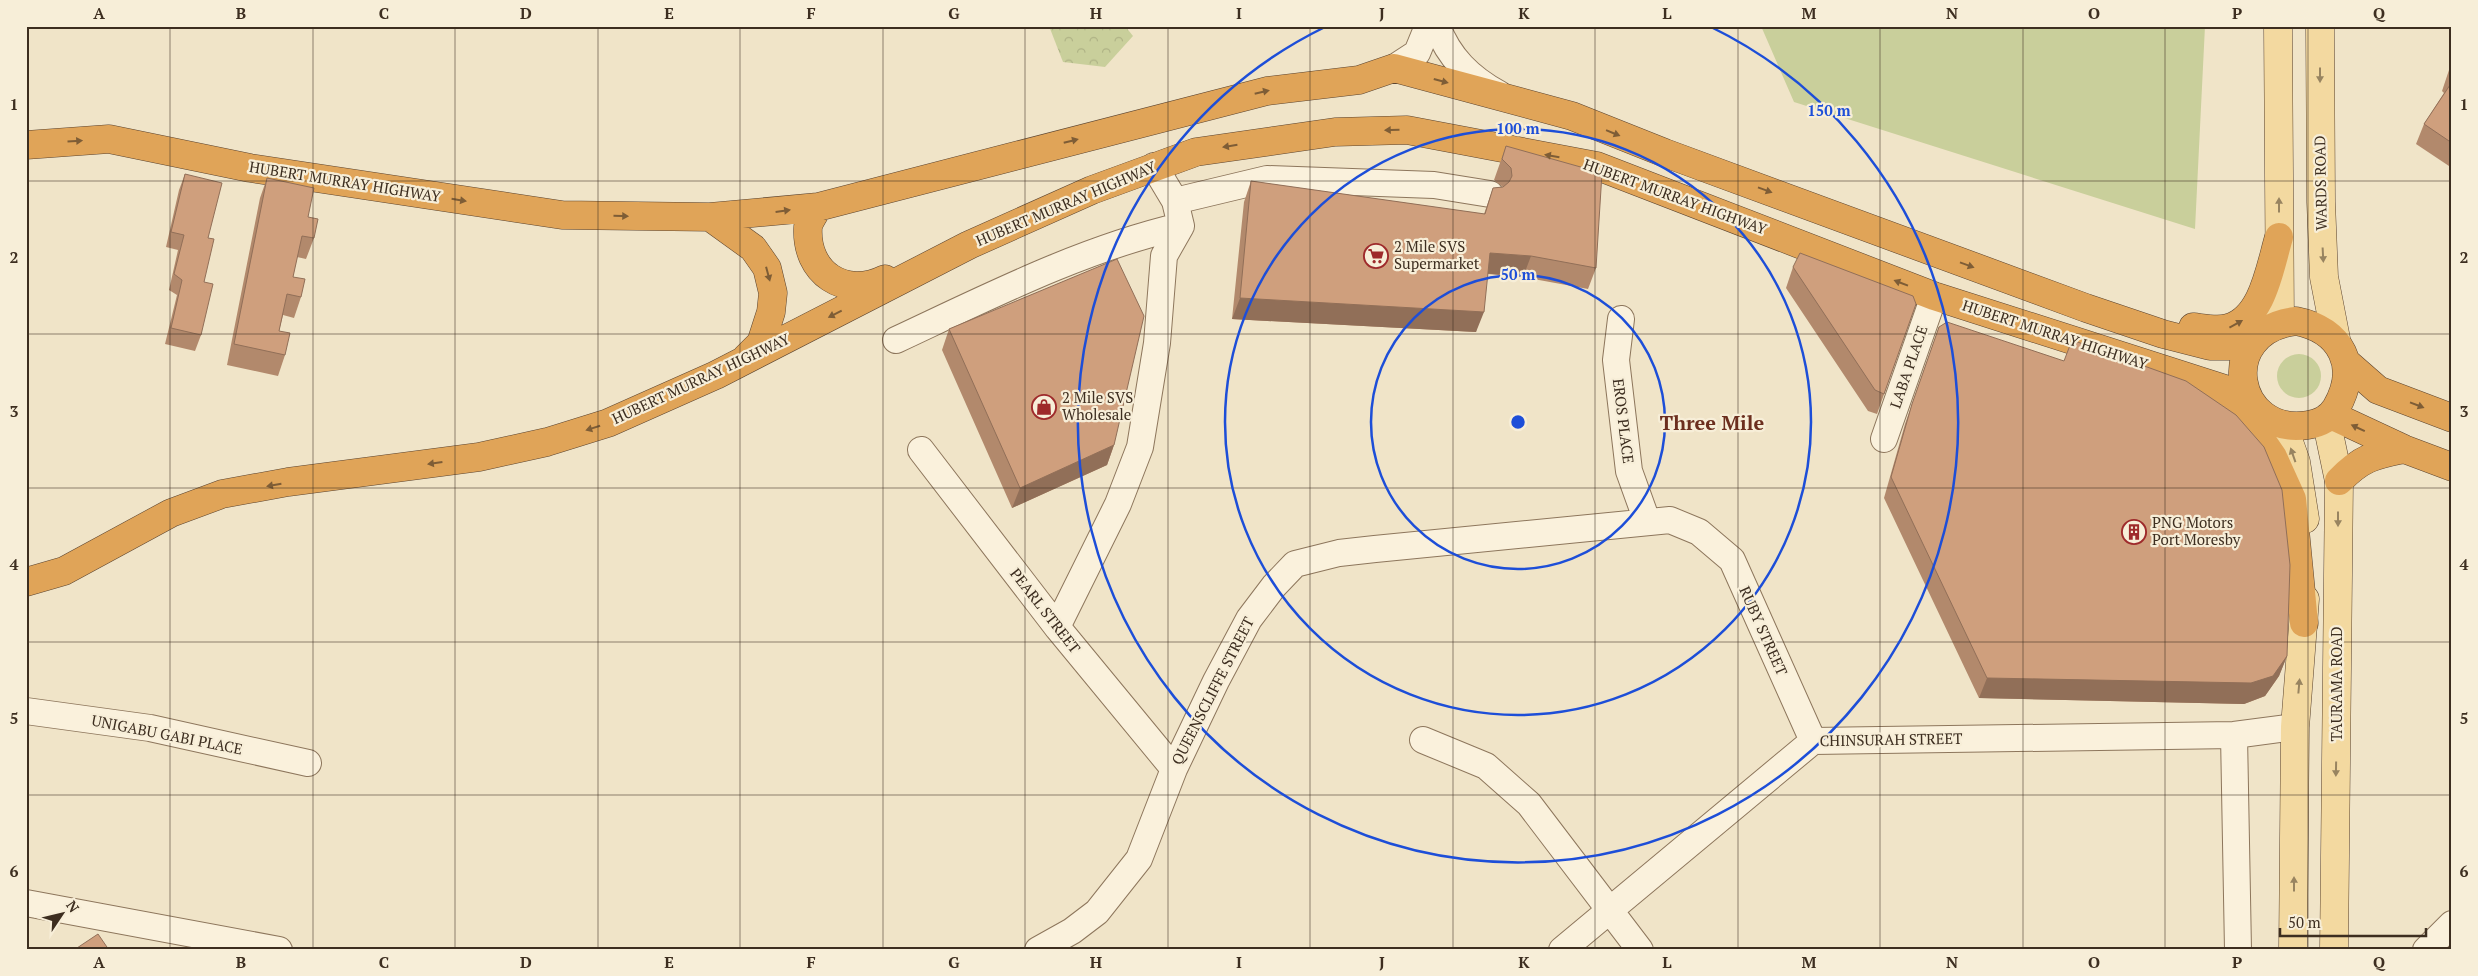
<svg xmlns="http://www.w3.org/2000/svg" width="2478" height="976" viewBox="0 0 2478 976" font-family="'PT Serif',serif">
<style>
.green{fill:#c9cf9b}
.forest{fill:url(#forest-crowns)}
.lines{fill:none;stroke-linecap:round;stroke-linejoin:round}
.minor-casing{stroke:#8d765c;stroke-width:28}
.major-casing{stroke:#5b4430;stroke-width:29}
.highway-casing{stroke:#5b4430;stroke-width:29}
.minor{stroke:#faf1dc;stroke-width:26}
.major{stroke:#f3d9a0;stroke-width:28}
.highway{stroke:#e0a458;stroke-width:28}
.wall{fill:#b2896c}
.shaded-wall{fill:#916f58}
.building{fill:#cf9f7d;stroke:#916f58}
.oneway{fill:#988460}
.oneway2{fill:#7e5d36}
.grid{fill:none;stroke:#3d2e20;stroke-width:1;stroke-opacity:0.55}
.ring{fill:none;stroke:#1d4ed8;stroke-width:2.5}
.labels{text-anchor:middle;stroke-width:4.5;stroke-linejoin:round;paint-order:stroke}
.street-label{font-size:15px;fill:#3d2e20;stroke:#f7eed8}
.poi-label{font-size:15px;fill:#3d2e20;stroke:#f7eed8;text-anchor:start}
.district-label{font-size:20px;font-weight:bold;fill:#6b2e1e;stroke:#f7eed8}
.centre{fill:#1d4ed8;stroke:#f7eed8;stroke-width:2.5}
.ring-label{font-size:15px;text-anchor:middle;font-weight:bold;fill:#1d4ed8;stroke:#f7eed8;stroke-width:4.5;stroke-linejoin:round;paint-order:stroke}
.neatline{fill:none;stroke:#3d2e20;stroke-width:2}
.grid-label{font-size:16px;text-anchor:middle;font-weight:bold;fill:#3d2e20}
</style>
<defs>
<pattern id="forest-crowns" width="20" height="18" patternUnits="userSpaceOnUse" patternTransform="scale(1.25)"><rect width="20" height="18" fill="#c9cf9b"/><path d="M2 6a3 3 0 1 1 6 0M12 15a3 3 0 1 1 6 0" fill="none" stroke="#aeb285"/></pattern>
</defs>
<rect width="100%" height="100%" fill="#f0e4c8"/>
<path class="green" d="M1761,26H2205L2195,229L1794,102Z
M2277 376a22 22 0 1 1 44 0a22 22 0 1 1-44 0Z"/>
<path class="forest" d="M1049,26H1125L1133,36L1105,67L1063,62Z"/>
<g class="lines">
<defs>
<path id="minor" d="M1437,26C1449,58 1470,78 1499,94
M1394,68L1417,53L1428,26
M1175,201L1267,179L1434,185L1490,194
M1621,319L1616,360L1629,471L1647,521
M896,340C988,297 1082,249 1181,226
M1884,439L1934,296
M921,450L1057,627L1174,769
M1057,627L1118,504L1140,447L1157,343L1164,256L1181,226L1175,201L1154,166
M26,711L150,728L308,763
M2234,735L2238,950
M1423,740L1486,766L1529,804L1640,950
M26,903L279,950
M1038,950L1072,931L1097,912L1139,859L1174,769L1216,681L1249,619L1274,586L1295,564L1339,553L1375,549L1670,520L1699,532L1732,560L1813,741
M1562,950L1813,741L2234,735L2295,727
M2426,950L2452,924"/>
<path id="major" d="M2278,26L2280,323
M2320,26L2321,202L2324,277L2336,339
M2326,419L2339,481L2334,950
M2283,425L2296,462L2305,519
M2293,950L2295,727L2305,599"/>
<path id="highway" d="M26,145L109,139L250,168L562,215L710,217L818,207L1267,91L1359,80L1394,68L1572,116L1665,153L2086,308L2163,334L2210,346H2250
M818,207C815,213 809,221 808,227C805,273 845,299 885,279
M710,217L753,248L767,268L773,293L771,312L761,343L746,358
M2296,321C2342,330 2360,367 2336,408C2329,419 2320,423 2308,425C2234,437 2214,331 2296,321Z
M2193,327C2203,328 2217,331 2228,328C2263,319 2270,267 2279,237
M2346,362L2378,390L2452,418
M2203,390L2217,398L2253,428L2273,457L2292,499L2304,623
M2331,415L2404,449L2452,467
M2339,481C2361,458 2374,455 2404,449
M26,582L64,571L171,513L222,494L288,482L479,457L547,442L608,423L716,375L969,245L1092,190L1196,152L1335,132L1407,130L1597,166L1934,296L2247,396"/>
</defs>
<use href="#minor" class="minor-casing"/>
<use href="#major" class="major-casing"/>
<use href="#highway" class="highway-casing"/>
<use href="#minor" class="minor"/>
<use href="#major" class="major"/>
<use href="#highway" class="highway"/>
</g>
<path class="wall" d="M2452,66V168L2416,144L2424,124L2444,93L2442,91L2449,70Z
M1506,146L1596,268L1588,289L1523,277L1488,274L1476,332L1232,319L1244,202L1251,181L1484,214L1493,188L1503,187L1494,180Z
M185,174L208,238L204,282L201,335L195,351L165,344L177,295L169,290L178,250L166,247L179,190Z
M267,178L314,238L306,259L297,257L293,277L301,297L294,318L283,315L279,331L285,355L278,376L227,365L260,198Z
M1793,267L1916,304L1877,414L1868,411L1786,288Z
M1939,327L2287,656L2279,676L2265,696L2244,704L1979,698L1884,498L1905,424Z
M949,329L1114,445L1107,465L1012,508L942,350Z"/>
<path class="shaded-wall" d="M1490,253L1531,256L1523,277L1482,273Z
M1240,298L1484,312L1476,332L1232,319Z
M1114,445L1107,465L1012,508L1020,488Z
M2287,656L2279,676L2265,696L2244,704L1979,698L1987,678Z"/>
<path class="building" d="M2452,82V143L2424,124Z
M1506,146L1602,173L1596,268L1531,256L1490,253L1484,312L1240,298L1251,181L1485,214L1493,188L1503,187L1509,182L1512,176L1511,168L1502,159Z
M185,174L222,183L208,238L214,239L204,282L213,284L201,335L171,328L182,280L174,274L184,235L171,232Z
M267,178L314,188L308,217L318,219L314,238L302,236L293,277L305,279L301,297L287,294L279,331L290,333L285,355L234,344Z
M1800,253L1913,296L1916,304L1884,394L1875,390L1793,267Z
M1117,259L1144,316L1114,445L1020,488L949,329Z
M1947,322L2064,361L2072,340L2186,381L2236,415L2264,447L2282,490L2290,565L2287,656L2273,676L2251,683L1987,678L1891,477L1912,404L1939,327Z
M98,934L109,950H74Z"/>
<defs><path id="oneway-solid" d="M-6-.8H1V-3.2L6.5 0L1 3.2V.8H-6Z" transform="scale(1.25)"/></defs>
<g class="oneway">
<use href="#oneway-solid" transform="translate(2320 75) rotate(90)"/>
<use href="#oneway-solid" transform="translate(2279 205) rotate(-90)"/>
<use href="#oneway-solid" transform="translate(2323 255) rotate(87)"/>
<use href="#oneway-solid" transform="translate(2293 455) rotate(-109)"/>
<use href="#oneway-solid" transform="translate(2338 519) rotate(90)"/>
<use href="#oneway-solid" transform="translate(2299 686) rotate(-85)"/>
<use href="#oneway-solid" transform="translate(2336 769) rotate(91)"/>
<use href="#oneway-solid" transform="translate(2294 884) rotate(-90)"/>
</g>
<g class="oneway2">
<use href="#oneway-solid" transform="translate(1441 81) rotate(15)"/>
<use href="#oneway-solid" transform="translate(1262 92) rotate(-13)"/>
<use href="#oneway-solid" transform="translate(1392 130) rotate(178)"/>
<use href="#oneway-solid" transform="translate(1613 133) rotate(22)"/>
<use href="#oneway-solid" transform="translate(75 141) rotate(-4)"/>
<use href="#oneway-solid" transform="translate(1071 141) rotate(-14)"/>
<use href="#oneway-solid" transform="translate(1230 146) rotate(171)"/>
<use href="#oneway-solid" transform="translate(1552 156) rotate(-170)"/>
<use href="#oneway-solid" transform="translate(1765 190) rotate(20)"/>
<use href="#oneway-solid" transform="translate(459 200) rotate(9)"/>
<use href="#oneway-solid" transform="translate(783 211) rotate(-8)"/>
<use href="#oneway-solid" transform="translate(621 216) rotate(1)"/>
<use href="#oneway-solid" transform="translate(1967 265) rotate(20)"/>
<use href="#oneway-solid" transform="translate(768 274) rotate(75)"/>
<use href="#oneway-solid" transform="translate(1901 283) rotate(-159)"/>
<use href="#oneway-solid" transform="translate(835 314) rotate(153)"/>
<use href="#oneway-solid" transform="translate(2236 324) rotate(-29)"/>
<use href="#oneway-solid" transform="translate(2417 405) rotate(21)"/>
<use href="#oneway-solid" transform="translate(593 428) rotate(162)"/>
<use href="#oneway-solid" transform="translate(2358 428) rotate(-155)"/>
<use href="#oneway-solid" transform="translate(435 463) rotate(172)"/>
<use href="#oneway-solid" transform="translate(274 485) rotate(170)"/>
</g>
<path class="grid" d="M170,26V950M313,26V950M455,26V950M598,26V950M740,26V950M883,26V950M1025,26V950M1168,26V950M1310,26V950M1453,26V950M1595,26V950M1738,26V950M1880,26V950M2023,26V950M2165,26V950M2308,26V950M26,181H2452M26,334H2452M26,488H2452M26,642H2452M26,795H2452"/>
<g class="ring">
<circle cx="1518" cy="422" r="147"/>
<circle cx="1518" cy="422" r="293"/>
<path d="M1711 27A440 440 0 1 1 1325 27"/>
</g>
<defs>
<symbol id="supermarket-ring" viewBox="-11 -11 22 22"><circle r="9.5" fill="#f7eed8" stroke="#9e2a2b" stroke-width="1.5"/><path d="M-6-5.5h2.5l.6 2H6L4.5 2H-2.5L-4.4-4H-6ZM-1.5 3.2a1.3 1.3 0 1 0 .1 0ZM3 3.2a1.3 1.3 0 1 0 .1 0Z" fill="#9e2a2b"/></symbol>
<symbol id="shop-ring" viewBox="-11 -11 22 22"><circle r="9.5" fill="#f7eed8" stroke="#9e2a2b" stroke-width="1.5"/><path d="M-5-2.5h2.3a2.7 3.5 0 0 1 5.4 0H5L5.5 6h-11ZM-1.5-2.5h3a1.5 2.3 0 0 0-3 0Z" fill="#9e2a2b"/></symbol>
<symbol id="building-ring" viewBox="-11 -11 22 22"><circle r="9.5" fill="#f7eed8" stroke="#9e2a2b" stroke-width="1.5"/><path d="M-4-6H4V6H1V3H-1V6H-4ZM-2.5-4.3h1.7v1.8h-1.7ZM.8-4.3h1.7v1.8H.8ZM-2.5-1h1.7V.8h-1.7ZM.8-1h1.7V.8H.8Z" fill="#9e2a2b"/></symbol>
</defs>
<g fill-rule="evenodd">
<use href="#supermarket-ring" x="1362" y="242" width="28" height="28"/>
<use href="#shop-ring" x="1030" y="393" width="28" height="28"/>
<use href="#building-ring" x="2120" y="518" width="28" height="28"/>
</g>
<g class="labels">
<g class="street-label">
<text transform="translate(345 182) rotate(9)" y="5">HUBERT MURRAY HIGHWAY</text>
<text transform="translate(2321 183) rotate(-91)" y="5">WARDS ROAD</text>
<text transform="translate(1675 197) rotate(20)" y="5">HUBERT MURRAY HIGHWAY</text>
<text transform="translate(1066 204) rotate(-23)" y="5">HUBERT MURRAY HIGHWAY</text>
<text transform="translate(2055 335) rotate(18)" y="5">HUBERT MURRAY HIGHWAY</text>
<text transform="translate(1909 367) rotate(-71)" y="5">LABA PLACE</text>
<text transform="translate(701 379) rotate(-25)" y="5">HUBERT MURRAY HIGHWAY</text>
<text transform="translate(1623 421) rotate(83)" y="5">EROS PLACE</text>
<text transform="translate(1045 611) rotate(52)" y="5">PEARL STREET</text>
<text transform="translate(1763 631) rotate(66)" y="5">RUBY STREET</text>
<text transform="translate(2337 684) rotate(-90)" y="5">TAURAMA ROAD</text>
<text transform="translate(1213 691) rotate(-63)" y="5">QUEENSCLIFFE STREET</text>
<text transform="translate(167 735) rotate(11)" y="5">UNIGABU GABI PLACE</text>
<text transform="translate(1891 740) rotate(-1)" y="5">CHINSURAH STREET</text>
</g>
<g class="poi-label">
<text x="1394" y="252">2 Mile SVS<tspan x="1394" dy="17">Supermarket</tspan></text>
<text x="1062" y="403">2 Mile SVS<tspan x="1062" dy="17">Wholesale</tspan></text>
<text x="2152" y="528">PNG Motors<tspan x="2152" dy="17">Port Moresby</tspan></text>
</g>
<g class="district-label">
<text x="1712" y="430">Three Mile</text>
</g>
</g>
<circle cx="1518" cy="422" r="8" class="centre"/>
<g class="ring-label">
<text x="1829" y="116">150 m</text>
<text x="1518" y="134">100 m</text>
<text x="1518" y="280">50 m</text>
</g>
<rect width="2478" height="976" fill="none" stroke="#f7eed8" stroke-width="55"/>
<g transform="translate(62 914) rotate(55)" stroke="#f7eed8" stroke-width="4" paint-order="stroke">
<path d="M0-4L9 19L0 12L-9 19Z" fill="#3d2e20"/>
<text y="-8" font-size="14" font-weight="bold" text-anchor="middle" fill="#3d2e20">N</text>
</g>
<path d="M2280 928v8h146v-8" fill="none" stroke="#3d2e20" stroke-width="2.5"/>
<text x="2288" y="928" font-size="15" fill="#3d2e20" stroke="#f7eed8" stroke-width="4" paint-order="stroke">50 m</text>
<rect x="28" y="28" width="2422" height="920" class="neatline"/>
<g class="grid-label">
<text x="99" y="19">A</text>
<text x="241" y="19">B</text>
<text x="384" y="19">C</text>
<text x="526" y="19">D</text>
<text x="669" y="19">E</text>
<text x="811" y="19">F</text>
<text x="954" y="19">G</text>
<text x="1096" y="19">H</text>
<text x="1239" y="19">I</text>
<text x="1382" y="19">J</text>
<text x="1524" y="19">K</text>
<text x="1667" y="19">L</text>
<text x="1809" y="19">M</text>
<text x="1952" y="19">N</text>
<text x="2094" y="19">O</text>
<text x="2237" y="19">P</text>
<text x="2379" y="19">Q</text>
<text x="14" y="110">1</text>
<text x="2464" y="110">1</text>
<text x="14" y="263">2</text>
<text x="2464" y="263">2</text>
<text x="14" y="417">3</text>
<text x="2464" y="417">3</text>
<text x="14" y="570">4</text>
<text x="2464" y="570">4</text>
<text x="14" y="724">5</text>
<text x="2464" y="724">5</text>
<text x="14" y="877">6</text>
<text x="2464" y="877">6</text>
<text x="99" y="968">A</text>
<text x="241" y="968">B</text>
<text x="384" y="968">C</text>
<text x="526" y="968">D</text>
<text x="669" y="968">E</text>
<text x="811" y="968">F</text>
<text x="954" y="968">G</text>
<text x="1096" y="968">H</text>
<text x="1239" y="968">I</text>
<text x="1382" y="968">J</text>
<text x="1524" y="968">K</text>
<text x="1667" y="968">L</text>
<text x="1809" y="968">M</text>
<text x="1952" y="968">N</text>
<text x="2094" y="968">O</text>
<text x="2237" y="968">P</text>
<text x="2379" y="968">Q</text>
</g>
</svg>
